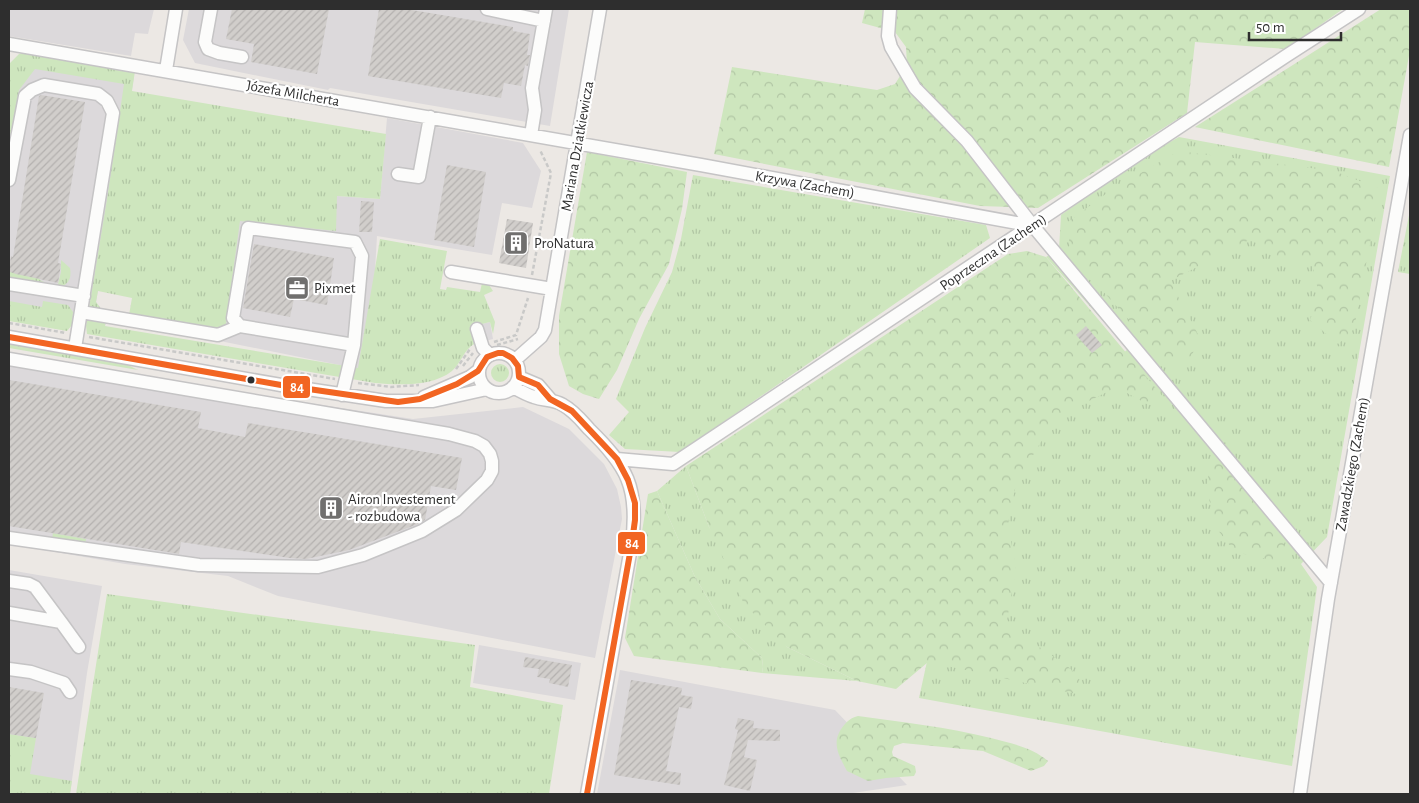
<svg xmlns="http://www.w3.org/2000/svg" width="1419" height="803" viewBox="0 0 1419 803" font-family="'Alegreya Sans',sans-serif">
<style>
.industrial{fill:#dcd9db}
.grass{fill:url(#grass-tufts)}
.forest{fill:url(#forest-crowns)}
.building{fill:url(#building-hatch)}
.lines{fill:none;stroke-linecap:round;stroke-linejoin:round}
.minor-casing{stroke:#c5c4c5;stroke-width:15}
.path{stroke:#c9c9c8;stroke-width:2.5;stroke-dasharray:4 2.5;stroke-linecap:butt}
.minor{stroke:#fcfcfb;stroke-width:12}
.bus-1-casing{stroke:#fff;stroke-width:10}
.bus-1{stroke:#f26522;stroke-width:6}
.bus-dot{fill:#2e2e2e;stroke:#fff;stroke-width:2}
.labels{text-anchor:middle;stroke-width:4.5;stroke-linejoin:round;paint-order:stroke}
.street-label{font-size:15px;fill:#2e2e2e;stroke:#fff}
.poi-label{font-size:15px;fill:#2e2e2e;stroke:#fff;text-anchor:start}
.line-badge{stroke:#fff;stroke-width:2}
.badge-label{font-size:14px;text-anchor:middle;font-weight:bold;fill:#fff}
</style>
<defs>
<pattern id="grass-tufts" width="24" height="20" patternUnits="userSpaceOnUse" patternTransform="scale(1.25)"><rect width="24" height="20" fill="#cee6be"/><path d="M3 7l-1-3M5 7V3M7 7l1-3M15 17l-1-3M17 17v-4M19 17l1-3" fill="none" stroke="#b1c6a4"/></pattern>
<pattern id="forest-crowns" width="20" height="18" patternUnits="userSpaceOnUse" patternTransform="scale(1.25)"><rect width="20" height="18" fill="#cee6be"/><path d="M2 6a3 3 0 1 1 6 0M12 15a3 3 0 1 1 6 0" fill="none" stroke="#b1c6a4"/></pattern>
<pattern id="building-hatch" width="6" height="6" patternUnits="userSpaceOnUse" patternTransform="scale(1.25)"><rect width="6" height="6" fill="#d1cecb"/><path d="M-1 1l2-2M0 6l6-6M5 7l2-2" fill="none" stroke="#b4b1af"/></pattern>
</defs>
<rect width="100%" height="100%" fill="#ece8e4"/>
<path class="industrial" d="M9,9H154L148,34L135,33L131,56L9,36Z
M189,9H569L550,126L330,88L328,90L195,63L183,40Z
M33,60L134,77L96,302L107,317L105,326L9,310V84Z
M387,118L523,143L541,171L532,208L502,203L492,255L377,236L369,371L210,339L236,212L337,196L380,199Z
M490,322L493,339L474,344L469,327Z
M9,352L276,398L413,419L523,407L569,429L604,464L617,489L621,507L622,519L595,658L278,596L228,576L125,564L9,544Z
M9,570L102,586L87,673L70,794H9Z
M479,645L581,663L575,700L473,683Z
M620,670L835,710L907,785L846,794H597Z"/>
<path class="grass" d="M28,52L135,71L132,91L386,134L380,199L337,196L336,231L240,221L226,324L222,329L129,315L132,298L98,291L96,302L107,317L105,326L358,368L380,239L447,251L440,289L446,290L447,287L480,292L482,283L489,285L493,291L484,295L495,322L493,334L490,322L470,327L474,344C463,351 461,363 452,371C432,387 398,385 375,383L87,334L86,326L107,199L124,84L35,69L19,90L9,151V64L19,54Z
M1179,137L1390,176L1327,537L1301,564L1317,587L1292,766L919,698L964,493L1128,349L1046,257L1059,249L1061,215L1139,159Z
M693,175L986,225L990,238L680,452L625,449L609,435L629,412L616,399L645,328L672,272L681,239Z
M1410,210V274L1398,272Z
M61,260L70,268C72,279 68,286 57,288L61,272Z
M9,265L16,274L40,276V280L46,283L44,284L9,277Z
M9,301L42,307L43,301L68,305L73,312L72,325L67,331L9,321Z
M9,344L126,364L138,370L9,348Z
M491 373a9 9 0 1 1 18 0a9 9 0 1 1-18 0Z
M686,466L709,527L787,647L857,681L762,673L763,667L762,658L720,619L695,577L657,491Z
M53,533L86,539L85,545L52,539Z
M107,594L475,645L470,687L563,705L549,794H76Z
M9,734L36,738L30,774L72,781L70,794H9Z"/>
<path class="forest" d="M865,9H1343L1286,49L1195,42L1187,113L1038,208L980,206L714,154L732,67L877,90L895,84L907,65L906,47L895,32L862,23Z
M1381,9H1410V50L1389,167L1195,127Z
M1178,151L1334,171L1380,189L1354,329L1338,344L1310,320L1319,295L1311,258L1282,262L1251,239L1170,281L1201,340L1187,362L1168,363L1070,255L1068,222L1107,193Z
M587,152L687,172L682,209L669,264L639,319L617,370L599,399L583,394L569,386L559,354V316Z
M1027,251L1046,257L1164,398L1149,405L1127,393L1111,390L1073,409L1042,440L1016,484L1008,524L1016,569L1007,620L1017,636L1041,648L1071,669L1086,688L1081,695L952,667L927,663L896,689L857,681L787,647L744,604L709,527L686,466L1008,254Z
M1214,462L1225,466L1285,540L1280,562L1235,552L1217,529L1208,495V476Z
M657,491L695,577L720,619L762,658L763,667L762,673L634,656L625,638L648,494Z
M858,716C902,722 947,727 991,738C1010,743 1032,747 1048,761L1044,766L1031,771L983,751L903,743L894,746L892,752L893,756L915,766L916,772L914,776L886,778L868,781L847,771C838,754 830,741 845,724C849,720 851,718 858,716Z"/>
<path class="building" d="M232,9H329L317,74L251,62L254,44L226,39Z
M379,9H406L513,27V31L530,34L527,55H530L528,66L525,65L521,86L504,83L501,98L368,76Z
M41,95L85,102L58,263L61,264L58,283L16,274L10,272L9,269L11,256L13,257L39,96Z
M447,165L486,172L474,247L434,240Z
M361,201L374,202L372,232H359Z
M507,219L533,223L526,268L499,263Z
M254,244L334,258L327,305L294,299L290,317L243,308Z
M1086,326L1102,345L1092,353L1076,335Z
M9,380L201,412L198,428L245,437L248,423L462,458L456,490L431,486L425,520L418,524L349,550L306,559L290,558L181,542L179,554L9,526Z
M525,657L572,665L568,687L549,683L550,679L537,677L539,669L523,667Z
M631,680L682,688L681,695L693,697L691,709L679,707L666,771L681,773L680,785L614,775Z
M9,687L44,693L36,738L9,734Z
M738,718L754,721L753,728L780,730V741L748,740L744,757L757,760L750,791L724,785L738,730L735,729Z"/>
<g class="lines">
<defs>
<path id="minor" d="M211,9L205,42L208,49L219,53L242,57
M487,9L544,21
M890,9L888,36L891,47L915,88L967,141L1033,226L1331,583
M9,44L701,165L1033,226
M166,70L176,9
M531,135L535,110L532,88L546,9
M398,174L419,177L430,117
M9,180L25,96L32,90L44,85L98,94L107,101L113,113L75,348
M451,272L552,289
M9,284L84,296
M81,312L218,335L240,326
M477,329L483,348L490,355
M9,337L281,385L386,401H433L487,389
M479 373a20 20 0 1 1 40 0a20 20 0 1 1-40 0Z
M9,359L449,434L475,441L484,446L490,454L492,461V471L487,480L456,510L422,531L363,555L318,567L199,565L9,538
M515,360L541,337L545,330L600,9
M519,377L538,385L550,399
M513,387C520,391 527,395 534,397C545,401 553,399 563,405C574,411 581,420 589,429C627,466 639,488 632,542L587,794
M342,395L354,345L362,256L355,242L248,228L233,318L240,326L354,345
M424,397L470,377L479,370
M617,459L673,464L1286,56L1359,9
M9,581L29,584L35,587L61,622
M9,613L61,622L79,647
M9,669L31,672L64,683L70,692
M1300,794L1328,599L1410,135"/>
</defs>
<use href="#minor" class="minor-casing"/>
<path class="path" d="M532,275L551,173L540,150
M9,323L66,333
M89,337L335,379
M494,342L516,335L528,298
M497,345L518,339
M463,366L473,353
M456,369L470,349
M358,383L391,387L419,385"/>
<use href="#minor" class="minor"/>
<defs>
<path id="bus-1" d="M9,337L281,385L398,402L420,399L457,384L478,371L487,357L498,353H503L512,358L518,366L519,377L538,385L550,399L572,411L617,459L628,480L635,503V520L632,542L587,794"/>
</defs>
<use href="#bus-1" class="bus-1-casing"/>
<use href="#bus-1" class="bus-1"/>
</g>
<defs>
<symbol id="building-square" viewBox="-11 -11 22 22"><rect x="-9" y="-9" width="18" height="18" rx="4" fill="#706f6e" stroke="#fff"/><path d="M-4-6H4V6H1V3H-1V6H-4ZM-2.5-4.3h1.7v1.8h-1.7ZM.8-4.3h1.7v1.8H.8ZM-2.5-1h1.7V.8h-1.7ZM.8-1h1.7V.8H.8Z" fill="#fff"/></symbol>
<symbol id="office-square" viewBox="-11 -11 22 22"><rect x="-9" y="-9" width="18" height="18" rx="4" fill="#706f6e" stroke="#fff"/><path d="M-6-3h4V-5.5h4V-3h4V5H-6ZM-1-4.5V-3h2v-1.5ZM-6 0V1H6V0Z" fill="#fff"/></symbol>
</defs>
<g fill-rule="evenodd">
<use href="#building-square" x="502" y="229" width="28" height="28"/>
<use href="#office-square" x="283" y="274" width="28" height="28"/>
<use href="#building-square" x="317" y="494" width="28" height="28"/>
</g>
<circle class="bus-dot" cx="251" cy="380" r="4.5"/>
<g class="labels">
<g class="street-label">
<text transform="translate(293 93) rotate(10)" y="5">Józefa Milcherta</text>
<text transform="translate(577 146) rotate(-80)" y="5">Mariana Dziatkiewicza</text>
<text transform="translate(805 184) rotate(10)" y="5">Krzywa (Zachem)</text>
<text transform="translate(993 252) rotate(-34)" y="5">Poprzeczna (Zachem)</text>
<text transform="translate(1352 464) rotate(-80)" y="5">Zawadzkiego (Zachem)</text>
</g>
<g class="poi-label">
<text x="534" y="248">ProNatura</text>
<text x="314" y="293">Pixmet</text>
<text x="348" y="504">Airon Investement<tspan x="348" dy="17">- rozbudowa</tspan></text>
</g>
</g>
<g class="line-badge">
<rect x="282" y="375" width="29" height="24" rx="5" fill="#f26522"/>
<rect x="617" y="531" width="29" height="24" rx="5" fill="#f26522"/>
</g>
<g class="badge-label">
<text x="297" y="392">84</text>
<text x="632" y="548">84</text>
</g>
<rect width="1419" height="803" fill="none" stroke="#2e2e2e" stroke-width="20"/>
<path d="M1249 32v8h92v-8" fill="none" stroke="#2e2e2e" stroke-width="2.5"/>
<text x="1256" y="32" font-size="15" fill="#2e2e2e" stroke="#ffffff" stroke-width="4" paint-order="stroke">50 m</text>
</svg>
